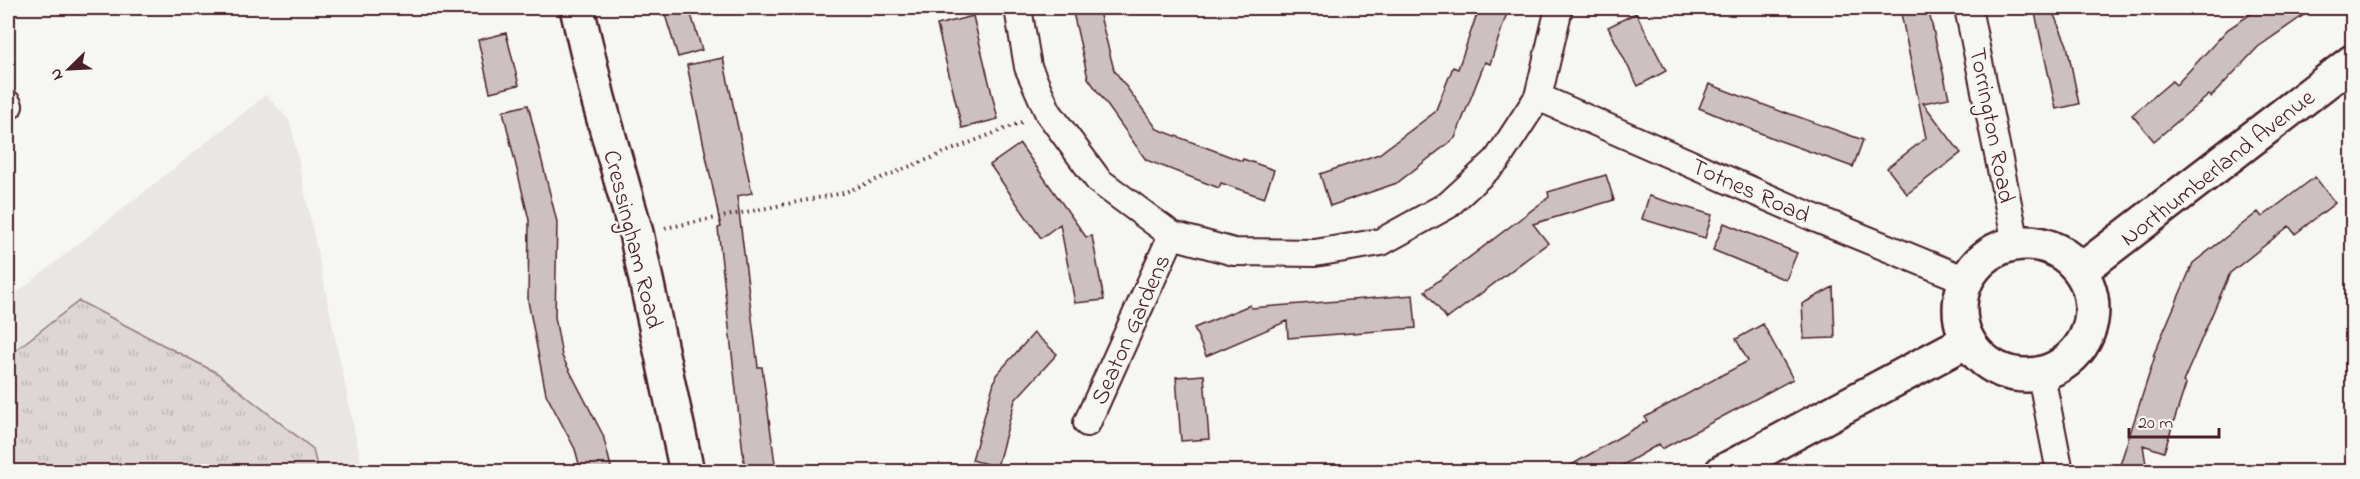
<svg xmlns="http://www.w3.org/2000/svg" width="2360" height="479" viewBox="0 0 2360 479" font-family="'Indie Flower',sans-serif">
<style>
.built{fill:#e9e6e3}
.park{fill:url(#park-tufts);stroke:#947a80;stroke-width:1.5}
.building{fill:#ccc1c0;stroke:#4a1f2b;stroke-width:1.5}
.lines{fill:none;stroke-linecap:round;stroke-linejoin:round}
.minor-casing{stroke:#4a1f2b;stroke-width:30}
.tertiary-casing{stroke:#4a1f2b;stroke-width:38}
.path{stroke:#4a1f2b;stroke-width:4;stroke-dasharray:1.5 4.5;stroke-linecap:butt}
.minor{stroke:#f6f6f2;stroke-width:26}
.tertiary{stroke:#f6f6f2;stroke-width:33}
.labels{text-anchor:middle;stroke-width:5;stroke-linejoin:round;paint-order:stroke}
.street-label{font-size:24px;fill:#4a1f2b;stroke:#f6f6f2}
</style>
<defs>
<pattern id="park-tufts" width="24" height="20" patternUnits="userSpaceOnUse" patternTransform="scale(1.5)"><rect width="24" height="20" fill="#ddd6d5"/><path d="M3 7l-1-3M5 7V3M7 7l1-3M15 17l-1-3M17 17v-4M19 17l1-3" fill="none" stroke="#bfb7b7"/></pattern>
</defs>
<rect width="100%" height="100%" fill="#f6f6f2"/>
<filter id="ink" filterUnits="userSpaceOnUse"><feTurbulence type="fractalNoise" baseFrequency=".0167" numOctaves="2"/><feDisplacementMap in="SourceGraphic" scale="12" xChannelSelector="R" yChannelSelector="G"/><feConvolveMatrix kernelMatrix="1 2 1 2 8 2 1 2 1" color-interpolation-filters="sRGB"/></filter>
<g filter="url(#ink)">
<path class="built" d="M266,95L290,121L363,471L8,472V300Z"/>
<path class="park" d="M79,301L217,373L313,449L318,471H8V356Z"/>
<path class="building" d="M663,8H689L702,50L678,57Z
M1072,8H1098L1114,70L1157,129L1242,161L1243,159L1274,170L1264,198L1221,183L1219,188L1146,160L1088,78Z
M1479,8H1490L1507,13L1490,64L1485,62L1455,138L1397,183L1330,206L1320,174L1379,154L1435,112L1453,67L1458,69Z
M1900,8H1928L1949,98L1923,103L1961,153L1907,194L1887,168L1926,138Z
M2034,8H2051L2067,45L2079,104L2056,109Z
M2260,8H2314L2258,47L2211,97L2209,95L2154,141L2132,115L2172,81L2176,85L2228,29Z
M1636,13L1666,71L1638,86L1608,27Z
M973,16L998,119L962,128L937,25Z
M506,33L519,85L490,92L478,40Z
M723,58L752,193L737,196L758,367H762L776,471H745L718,228L721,227L687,65Z
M1709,84L1785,113V112L1863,140L1853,167L1775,139L1699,108Z
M528,105L557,222L555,317L562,356L603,435L612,471H581L575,449L546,394L528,301L529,220L503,111Z
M1020,144L1086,237L1092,236L1104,300L1075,303L1060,224L1041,238L990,165Z
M1606,175L1614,200L1533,224L1548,243L1447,319L1425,291L1549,197L1548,192Z
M2315,177L2335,203L2295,234L2289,226L2230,273L2183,382L2186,384L2164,452L2143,445L2147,471H2118L2155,356H2153L2193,263L2258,212L2262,217Z
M1649,196L1712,215L1705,238L1642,219Z
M1724,223L1797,253L1786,280L1713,250Z
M1833,287L1835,338L1804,339L1802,304Z
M1413,295L1416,328L1288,338L1287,321L1206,356L1194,328L1250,305L1251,308Z
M1763,324L1793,379L1662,449L1659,444L1613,471H1561L1647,421L1645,417L1748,361L1736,339Z
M1034,333L1057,354L1015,400L997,467L972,460L996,375Z
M1204,375L1209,439L1181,441L1176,377Z"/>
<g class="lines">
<defs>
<path id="minor" d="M1018,8L1028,67L1048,112L1099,181L1172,235L1234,252L1315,253L1381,242L1448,205L1497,160L1538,97L1559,8
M1968,8L2016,243
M1538,97L1817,219L1966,280
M8,104L9,106
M2041,375L2060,472
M1087,423L1172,235"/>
<path id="tertiary" d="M577,8L598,98L636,233L687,472
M1960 309a66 66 0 1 1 132 0a66 66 0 1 1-132 0Z
M2080,271L2352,62
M1722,472L1967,341"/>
</defs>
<use href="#minor" class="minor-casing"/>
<use href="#tertiary" class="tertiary-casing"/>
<path class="path" d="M665,228L843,193L1022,122"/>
<use href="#minor" class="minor"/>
<use href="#tertiary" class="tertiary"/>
</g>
</g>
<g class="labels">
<g class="street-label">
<text transform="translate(1993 125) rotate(79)" y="8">Torrington Road</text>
<text transform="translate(2217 167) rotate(-38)" y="8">Northumberland Avenue</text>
<text transform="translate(1751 190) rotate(24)" y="8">Totnes Road</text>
<text transform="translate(634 239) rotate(76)" y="8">Cressingham Road</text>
<text transform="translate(1130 329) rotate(-66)" y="8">Seaton Gardens</text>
</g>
</g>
<rect width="2360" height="479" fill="none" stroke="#f6f6f2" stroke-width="30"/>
<rect x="15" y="15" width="2330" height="449" fill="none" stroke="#4a1f2b" stroke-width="2" filter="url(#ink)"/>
<g transform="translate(69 69) rotate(246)" stroke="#f6f6f2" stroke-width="4.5" paint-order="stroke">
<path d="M0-4.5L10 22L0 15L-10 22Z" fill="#4a1f2b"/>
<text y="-9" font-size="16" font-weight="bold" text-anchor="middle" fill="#4a1f2b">N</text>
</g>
<path d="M2129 428v9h90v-9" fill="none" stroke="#4a1f2b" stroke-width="3"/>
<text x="2138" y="428" font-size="18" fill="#4a1f2b" stroke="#f6f6f2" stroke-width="4.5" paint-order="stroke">20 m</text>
</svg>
